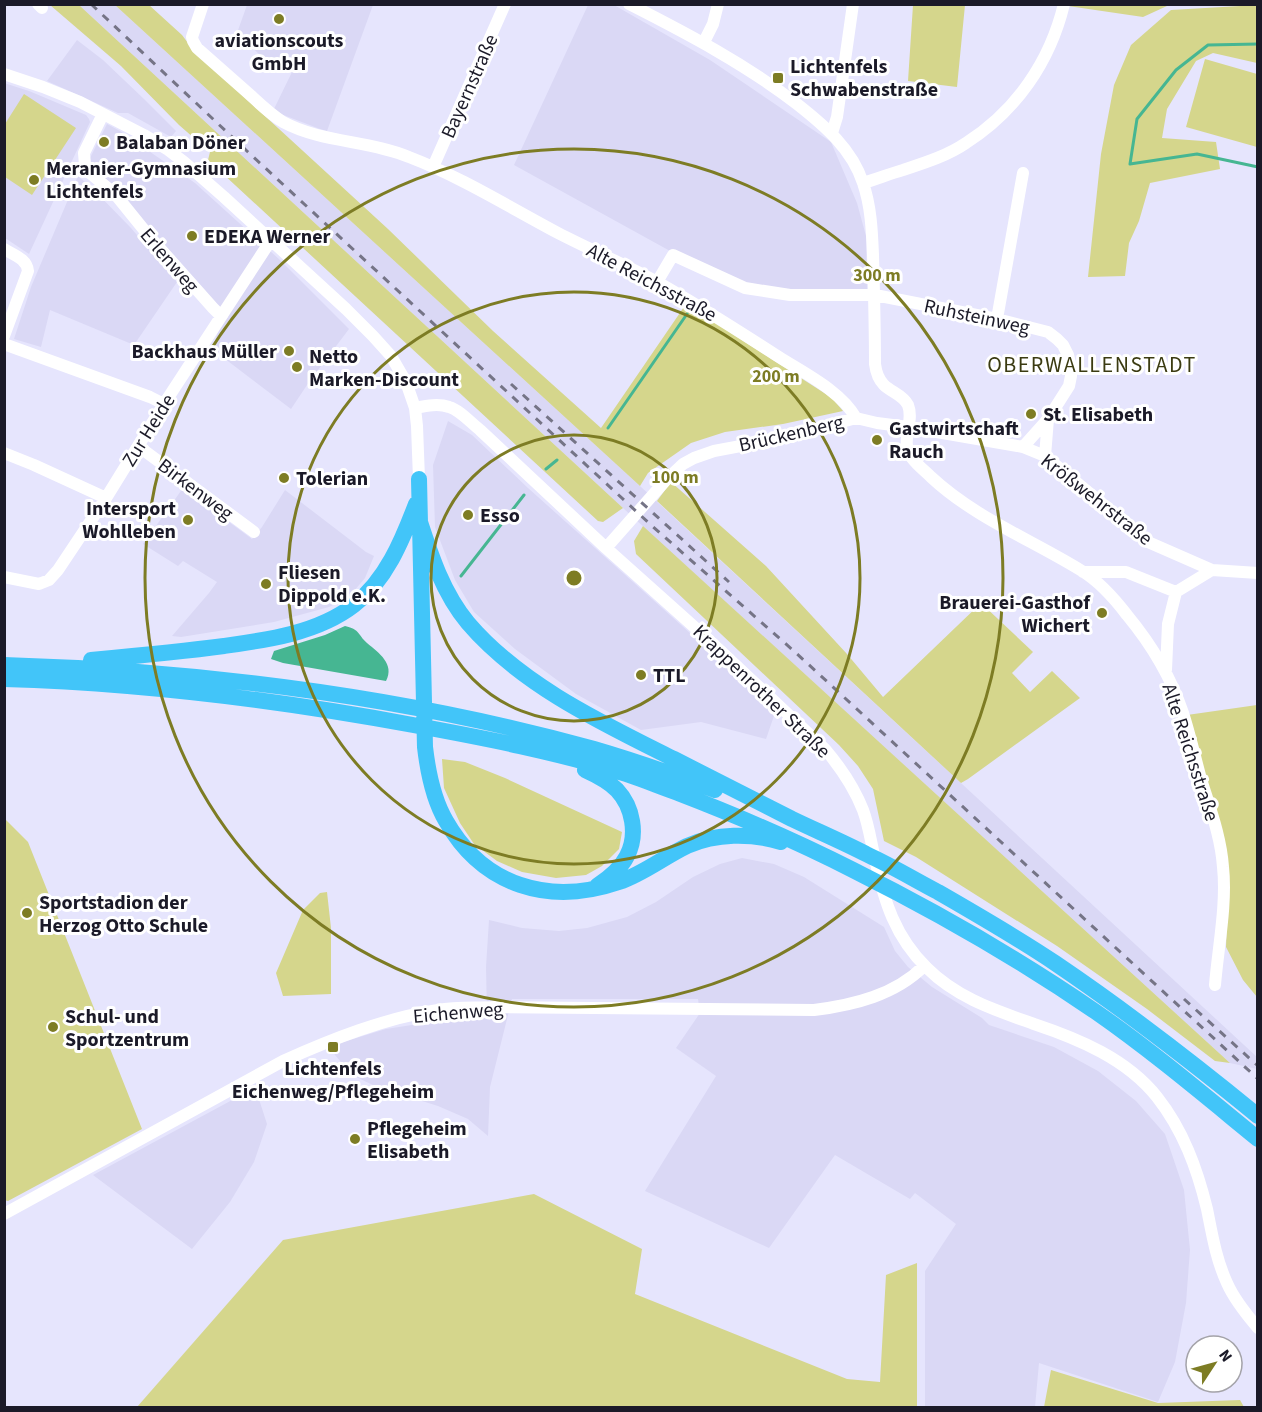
<svg xmlns="http://www.w3.org/2000/svg" width="1262" height="1412" viewBox="0 0 1262 1412" font-family="'Source Sans 3',sans-serif">
<style>
.built{fill:#dad8f5}
.green{fill:#d5d68c}
.water{fill:#46b692}
.lines{fill:none;stroke-linecap:round;stroke-linejoin:round}
.stream{stroke:#46b692;stroke-width:3}
.minor{stroke:#fff;stroke-width:12}
.highway{stroke:#42c5f9;stroke-width:16}
.rail{stroke:#757486;stroke-width:3;stroke-dasharray:8 8;stroke-linecap:butt}
.ring{fill:none;stroke:#7d7c24;stroke-width:3}
.poi-dot{fill:#7d7c24;stroke:#fff;stroke-width:2}
.labels{text-anchor:middle;stroke-width:6;stroke-linejoin:round;paint-order:stroke}
.poi-label{font-size:20px;font-weight:bold;fill:#1b1a28;stroke:#fff;text-anchor:start}
.street-label{font-size:20px;fill:#1b1a28;stroke:#fff}
.quarter-label{font-size:22px;letter-spacing:1.5px;fill:#3b3b12;stroke:#fff}
.centre{fill:#7d7c24;stroke:#fff;stroke-width:3}
.ring-label{font-size:18px;text-anchor:middle;font-weight:bold;fill:#7d7c24;stroke:#fff;stroke-width:6;stroke-linejoin:round;paint-order:stroke}
</style>
<rect width="100%" height="100%" fill="#e6e5fd"/>
<path class="built" d="M79,5H115L640,486L1257,1057V1069L1230,1063L623,508Z
M247,5H373L327,131L320,129L273,111L292,72L263,58L237,33Z
M588,5H614L710,60L831,142L857,203L866,236L867,290L786,291L754,286L681,257L514,165Z
M77,40L103,60L144,99L176,131L171,137L128,113H118L47,81Z
M4,83L29,91L86,115L89,119L90,122L29,254L5,238Z
M107,124L120,131L195,183L280,260L349,329L309,382L291,409L212,349L218,332L228,317L92,168L90,158Z
M78,176L92,188L131,228L177,282L134,345L50,310L41,347L14,339L31,287Z
M448,421L472,435L528,488L776,710L766,739L701,722L641,730L576,694L515,649L474,612L455,580L435,527L433,465Z
M183,488L252,539L262,527L285,490L366,552L374,556L365,578L348,598L329,607L274,622L181,637L172,636L209,593L217,582L183,561L178,566L143,544Z
M742,858L774,864L804,877L884,927L895,951L908,967L932,987L982,1018L989,1025L1054,1047L1098,1071L1136,1101L1165,1134L1184,1190L1190,1250L1186,1303L1175,1362L1158,1402L1039,1363L1035,1407H925V1271L956,1224L915,1193L910,1199L835,1155L769,1248L645,1191L716,1076L676,1048L700,1013L698,999H512L490,1087L488,1136L468,1119L438,1106L377,1087L352,1075L335,1055L330,1046L386,1029L444,1020L487,1015L486,967L489,920L522,928L559,931L587,928L627,917L656,902L693,877L720,864Z
M256,1090L267,1124L254,1162L230,1202L192,1249L93,1175L234,1099Z"/>
<path class="green" d="M1069,4L1181,5L1167,6L1143,17L1068,6Z
M50,5H79L623,508L603,522L598,521L208,160L210,152L179,125L121,66Z
M115,5H149L182,35L194,51L388,229L493,331L601,428L686,304L832,398L843,411L783,424L725,432L691,443L648,473L640,486Z
M913,5H965L957,87L908,81Z
M1257,5V63L1213,53L1196,61L1167,109L1162,138L1216,142L1220,169L1150,183L1139,221L1129,243L1125,276L1088,277L1101,154L1114,85L1131,45L1171,10Z
M1205,59L1257,74V147L1186,127Z
M24,94L76,128L32,195L5,177V124Z
M671,482L766,566L847,654L883,697L981,603L1033,652L1012,673L1030,692L1052,671L1080,698L968,779L961,783L657,501Z
M643,526L1230,1063L1215,1061L1147,1009L1057,946L916,857L884,841L873,789L858,766L839,745L636,554L634,541Z
M1257,705L1258,763L1256,779L1258,792L1257,997L1243,980L1226,947L1228,891L1187,715Z
M442,759L465,762L505,778L622,832L619,849L602,866L586,875L556,878L522,872L497,861L474,844L460,823L444,788Z
M5,819L28,842L142,1129L8,1201L4,1200Z
M327,892L331,928V994L283,996L276,973L303,910L320,893Z
M534,1194L642,1249L635,1294L847,1379L880,1382L886,1275L917,1263V1407H137L283,1240Z
M1051,1370L1158,1403L1240,1400L1244,1407H1044Z"/>
<path class="water" d="M345,626C361,630 357,634 367,643C379,653 395,664 386,681L283,663L271,659L274,651L325,635Z"/>
<g class="lines">
<path class="stream" d="M1258,44L1208,45L1176,70L1137,119L1130,164L1197,154L1258,167
M608,428L687,314
M546,469L557,460
M461,576L524,495"/>
<path class="minor" d="M38,4L42,8
M203,4L192,37L193,41L197,48C214,63 231,78 248,93C259,103 270,114 283,122C322,143 368,140 409,157C461,177 509,207 558,233C591,250 626,265 659,283C700,306 740,332 779,357C804,373 841,391 856,418
M629,4C688,34 745,64 797,104C825,126 852,149 863,183C871,206 872,231 873,255C874,291 875,328 875,364C876,372 878,379 884,385C891,392 903,395 908,405C915,423 899,441 912,458C917,465 925,471 931,477C975,518 1032,540 1082,571C1100,582 1114,598 1127,615C1151,644 1171,677 1183,713C1190,735 1195,757 1201,779C1210,808 1221,837 1223,867C1227,904 1218,948 1215,985
M704,42L713,24L718,4
M4,74L43,87L80,102L144,135L167,149L184,162L224,197L346,309L373,336L391,356L406,382L415,408L417,426L419,479
M103,114L84,153L85,165L91,174L115,194L149,236L213,308L221,316
M832,133L837,117L853,4
M433,167L505,4
M863,183C877,179 889,174 903,170C924,163 947,156 966,143C1016,111 1050,62 1064,4
M4,249C14,255 27,259 28,271L4,336
M657,282L673,255L745,288L790,295H875L997,319L1048,332L1057,339L1063,345L1068,355L1071,367V376L1069,386L1048,419L1045,456
M997,319L1023,173
M4,344L150,397L164,404
M415,408C425,406 438,403 449,407C460,410 471,423 480,430L606,548L710,641L825,749C841,768 854,787 863,810C869,826 871,843 875,859C884,901 895,937 927,968C957,998 995,1010 1034,1024C1079,1039 1127,1059 1157,1097C1183,1130 1197,1168 1207,1209C1212,1234 1216,1259 1227,1283C1234,1299 1246,1314 1258,1328
M138,446L254,532
M1023,447L1048,419
M4,453L34,465L106,498
M606,548L666,480L683,464L694,458L714,451L788,437L856,418L877,423L908,427L1023,447L1045,456L1148,542L1212,570L1258,573
M1083,572H1126L1176,592
M4,577L39,584L49,580L58,570L106,498L164,404L271,240
M1176,592L1212,570
M1166,670L1168,624L1176,592
M4,1214L283,1061C332,1039 385,1018 438,1010C456,1007 475,1008 494,1007L814,1010C854,1005 895,995 924,966"/>
<path class="highway" d="M419,479L425,747C428,773 433,799 446,821C483,886 549,906 619,882C643,874 664,857 687,846C716,833 751,833 781,842
M419,519C431,556 443,593 468,623C521,685 602,723 674,759C713,779 752,799 792,819C817,831 843,842 868,855C892,866 915,880 938,892C978,915 1018,938 1055,963C1126,1011 1192,1062 1258,1116
M91,660C135,656 179,652 224,646C267,640 318,633 354,605C386,580 402,541 416,504
M4,665C202,671 403,696 594,749C635,761 675,775 715,790
M4,679C142,683 278,700 413,725C484,738 557,752 626,774C644,780 661,787 678,793C738,816 796,841 853,870C937,912 1019,959 1096,1012C1152,1051 1204,1095 1258,1139
M585,770C596,775 608,781 617,790C633,807 638,835 627,856C621,868 609,878 597,886"/>
<path class="rail" d="M91,4L248,152L651,525L795,652L1258,1079
M511,384L729,582
M1184,999L1258,1066"/>
</g>
<g class="ring">
<circle cx="574" cy="578" r="143"/>
<circle cx="574" cy="578" r="286"/>
<circle cx="574" cy="578" r="429"/>
</g>
<g class="poi-dot">
<circle cx="279" cy="19" r="6"/>
<rect x="772" y="72" width="12" height="12" rx="3"/>
<circle cx="104" cy="142" r="6"/>
<circle cx="34" cy="180" r="6"/>
<circle cx="192" cy="236" r="6"/>
<circle cx="289" cy="351" r="6"/>
<circle cx="297" cy="367" r="6"/>
<circle cx="1031" cy="414" r="6"/>
<circle cx="877" cy="440" r="6"/>
<circle cx="284" cy="478" r="6"/>
<circle cx="468" cy="515" r="6"/>
<circle cx="188" cy="520" r="6"/>
<circle cx="266" cy="584" r="6"/>
<circle cx="1102" cy="613" r="6"/>
<circle cx="641" cy="675" r="6"/>
<circle cx="27" cy="913" r="6"/>
<circle cx="53" cy="1027" r="6"/>
<rect x="327" y="1041" width="12" height="12" rx="3"/>
<circle cx="355" cy="1139" r="6"/>
</g>
<g class="labels">
<g class="poi-label">
<text x="279" y="47" text-anchor="middle">aviationscouts<tspan x="279" dy="23">GmbH</tspan></text>
<text x="790" y="73">Lichtenfels<tspan x="790" dy="23">Schwabenstraße</tspan></text>
<text x="116" y="149">Balaban Döner</text>
<text x="46" y="175">Meranier-Gymnasium<tspan x="46" dy="23">Lichtenfels</tspan></text>
<text x="204" y="243">EDEKA Werner</text>
<text x="277" y="358" text-anchor="end">Backhaus Müller</text>
<text x="309" y="363">Netto<tspan x="309" dy="23">Marken-Discount</tspan></text>
<text x="1043" y="421">St. Elisabeth</text>
<text x="889" y="435">Gastwirtschaft<tspan x="889" dy="23">Rauch</tspan></text>
<text x="296" y="485">Tolerian</text>
<text x="176" y="515" text-anchor="end">Intersport<tspan x="176" dy="23">Wohlleben</tspan></text>
<text x="480" y="522">Esso</text>
<text x="278" y="579">Fliesen<tspan x="278" dy="23">Dippold e.K.</tspan></text>
<text x="1090" y="609" text-anchor="end">Brauerei-Gasthof<tspan x="1090" dy="23">Wichert</tspan></text>
<text x="653" y="682">TTL</text>
<text x="39" y="909">Sportstadion der<tspan x="39" dy="23">Herzog Otto Schule</tspan></text>
<text x="65" y="1023">Schul- und<tspan x="65" dy="23">Sportzentrum</tspan></text>
<text x="333" y="1075" text-anchor="middle">Lichtenfels<tspan x="333" dy="23">Eichenweg/Pflegeheim</tspan></text>
<text x="367" y="1135">Pflegeheim<tspan x="367" dy="23">Elisabeth</tspan></text>
</g>
<g class="street-label">
<text transform="translate(469 86) rotate(-66)" y="7">Bayernstraße</text>
<text transform="translate(170 260) rotate(49)" y="7">Erlenweg</text>
<text transform="translate(652 282) rotate(28)" y="7">Alte Reichsstraße</text>
<text transform="translate(977 316) rotate(12)" y="7">Ruhsteinweg</text>
<text transform="translate(148 430) rotate(-58)" y="7">Zur Heide</text>
<text transform="translate(791 433) rotate(-13)" y="7">Brückenberg</text>
<text transform="translate(196 489) rotate(37)" y="7">Birkenweg</text>
<text transform="translate(1097 499) rotate(38)" y="7">Krößwehrstraße</text>
<text transform="translate(762 691) rotate(44)" y="7">Krappenrother Straße</text>
<text transform="translate(1191 752) rotate(72)" y="7">Alte Reichsstraße</text>
<text transform="translate(458 1012) rotate(-5)" y="7">Eichenweg</text>
</g>
<g class="quarter-label">
<text x="1092" y="372">OBERWALLENSTADT</text>
</g>
</g>
<circle cx="574" cy="578" r="9" class="centre"/>
<g class="ring-label">
<text x="877" y="281">300 m</text>
<text x="776" y="382">200 m</text>
<text x="675" y="483">100 m</text>
</g>
<rect width="1262" height="1412" fill="none" stroke="#1b1a28" stroke-width="12"/>
<g transform="translate(1214 1364) rotate(54)"><circle r="28" fill="#ffffff" stroke="#a4a3a9" stroke-width="1.5"/>
<path d="M0-4.5L10 22L0 15L-10 22Z" fill="#7d7c24"/>
<text y="-9" font-size="16" font-weight="bold" text-anchor="middle" fill="#1b1a28">N</text>
</g>
</svg>
